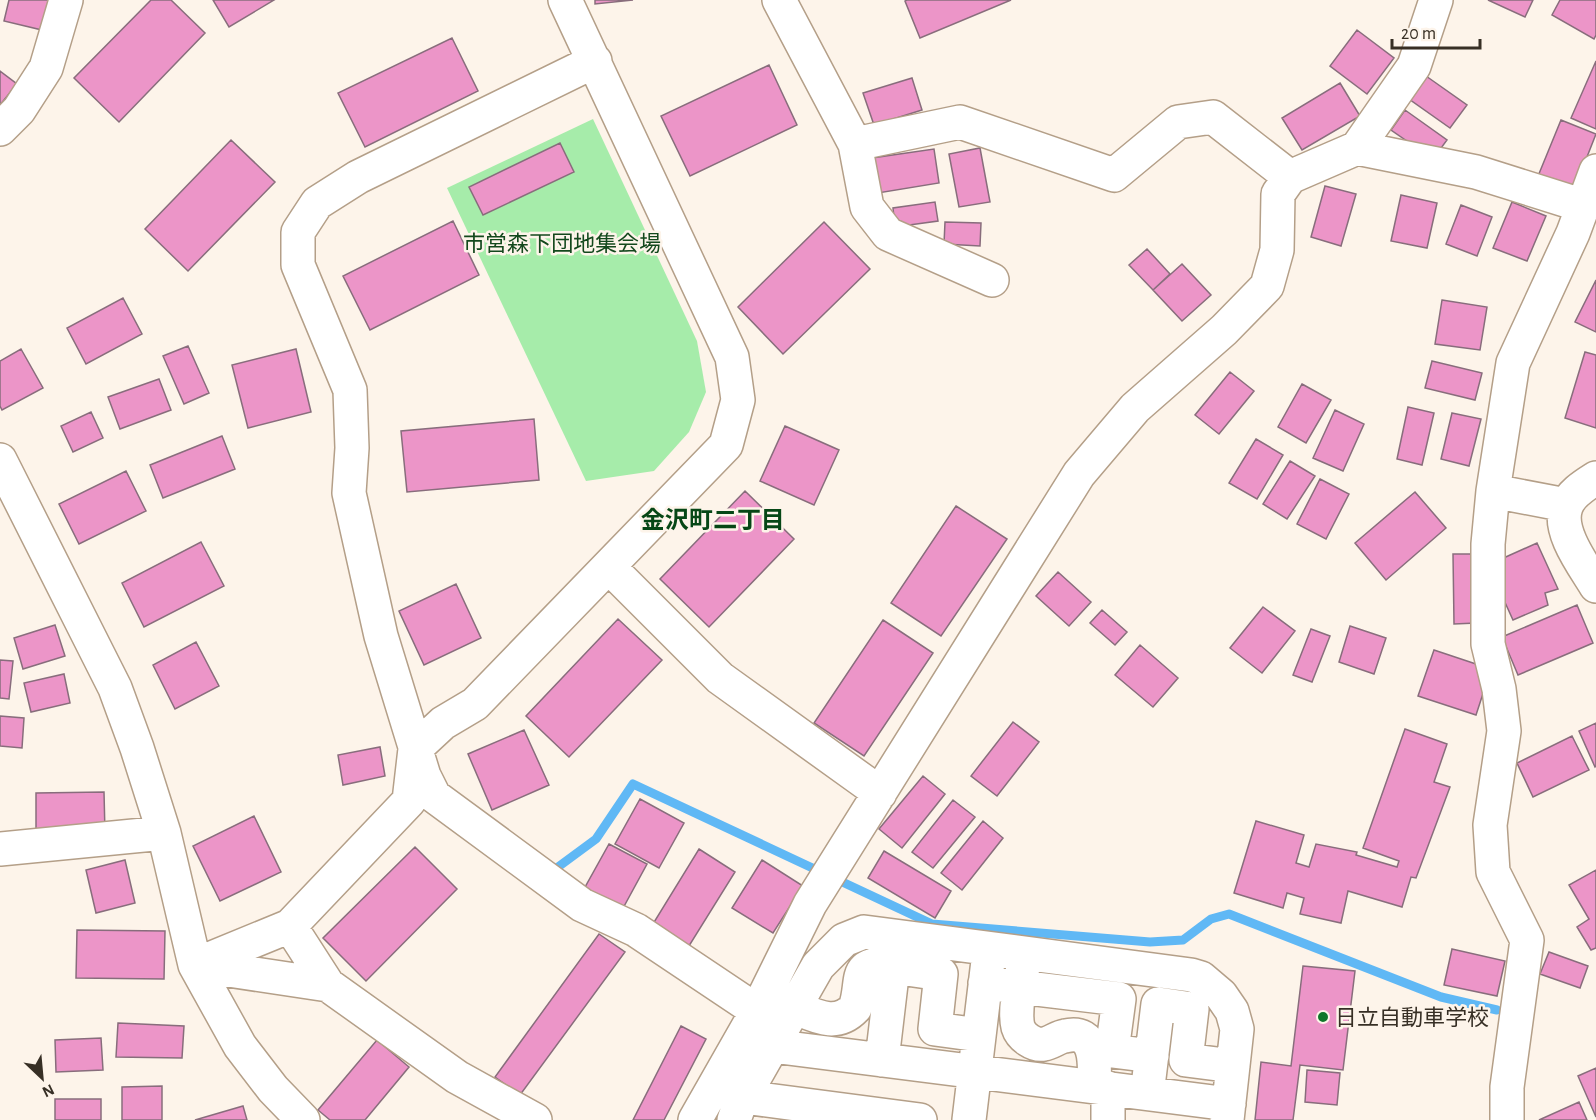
<svg xmlns="http://www.w3.org/2000/svg" width="1596" height="1120" viewBox="0 0 1596 1120" font-family="'Alegreya Sans','Noto Sans JP',sans-serif">
<style>
.green{fill:#a6ecaa}
.lines{fill:none;stroke-linecap:round;stroke-linejoin:round}
.stream{stroke:#60b8f5;stroke-width:9}
.building{fill:#ec95c8;stroke:#886d7c;stroke-width:1.5}
.minor-casing{stroke:#b49f88;stroke-width:36}
.minor{stroke:#fff;stroke-width:33}
.poi-dot{fill:#0f772a;stroke:#fdf4ea;stroke-width:2}
.labels{text-anchor:middle;stroke-width:5;stroke-linejoin:round;paint-order:stroke}
.park-label{font-size:22px;fill:#13481c;stroke:#fdf4ea}
.poi-label{font-size:22px;fill:#372f25;stroke:#fdf4ea;text-anchor:start}
.neighbourhood-label{font-size:24px;font-weight:bold;fill:#064716;stroke:#fdf4ea}
</style>
<rect width="100%" height="100%" fill="#fdf4ea"/>
<path class="green" d="M593,119L697,341L706,392L689,432L654,471L586,481L447,188Z"/>
<g class="lines">
<path class="stream" d="M558,867L596,839L633,784L932,924L1150,942L1183,940L1211,919L1229,914L1441,997L1497,1010"/>
</g>
<path class="building" d="M9,0H49L42,30L4,21Z
M151,0H171L205,33L119,122L74,78Z
M213,0H274L229,27Z
M595,0H633L595,4Z
M907,0H1011L920,38L905,1Z
M1488,0H1533L1525,17Z
M1560,0H1596V35L1594,39L1552,15Z
M1357,30L1394,58L1367,94L1330,66Z
M452,38L478,91L365,147L338,93Z
M1596,61V129L1571,118Z
M769,65L797,125L690,176L661,116Z
M0,71L17,84L0,105Z
M1426,76L1467,105L1450,128L1409,99Z
M912,78L922,110L874,125L863,93Z
M1340,83L1360,116L1302,150L1282,118Z
M1405,110L1447,140L1433,159L1391,130Z
M1561,120L1596,134L1572,195L1536,181Z
M231,140L275,182L188,271L145,229Z
M560,143L574,172L483,215L469,187Z
M980,148L990,202L959,207L949,154Z
M934,149L939,183L878,193L872,158Z
M1325,186L1356,194L1341,246L1311,237Z
M1401,195L1437,203L1427,248L1391,241Z
M935,202L938,221L895,227L893,208Z
M1512,202L1546,216L1527,261L1493,248Z
M1461,205L1492,217L1477,256L1446,244Z
M453,221L479,275L370,330L343,276Z
M824,222L870,269L783,354L738,307Z
M945,222L981,223L980,246L944,244Z
M1147,249L1170,274L1153,290L1129,265Z
M1182,264L1211,295L1182,321L1153,290Z
M1596,280V332L1575,322Z
M123,298L142,334L86,364L67,328Z
M1442,300L1487,307L1480,350L1435,344Z
M188,346L209,393L184,404L163,356Z
M21,349L43,388L2,410L0,406V361Z
M296,349L311,412L248,428L232,365Z
M1585,352L1596,355V428L1565,418Z
M1432,361L1482,373L1475,400L1425,388Z
M1230,372L1254,391L1219,434L1195,415Z
M159,379L171,410L120,429L108,397Z
M1302,384L1331,400L1306,443L1278,427Z
M1408,407L1434,413L1422,465L1397,459Z
M1335,410L1364,424L1343,471L1313,458Z
M91,412L103,438L73,452L61,426Z
M1452,413L1481,419L1469,466L1441,459Z
M534,419L539,480L407,492L401,431Z
M785,426L839,450L814,505L760,481Z
M222,436L235,469L163,498L150,465Z
M1256,439L1283,455L1257,499L1229,483Z
M1290,461L1315,476L1287,519L1263,504Z
M126,471L146,511L79,544L59,504Z
M1320,479L1349,494L1326,539L1297,524Z
M745,491L794,539L709,627L660,579Z
M1415,492L1446,528L1386,580L1355,543Z
M956,506L1007,539L941,636L891,603Z
M201,542L224,586L144,627L122,583Z
M1537,543L1558,589L1545,593L1548,605L1513,620L1488,565Z
M1453,554H1474L1476,623L1454,624Z
M1058,572L1091,602L1069,626L1036,596Z
M456,584L481,638L424,665L399,611Z
M1577,605L1593,643L1518,675L1502,637Z
M1263,607L1295,631L1262,673L1230,648Z
M1102,610L1127,632L1115,645L1090,623Z
M618,619L662,660L569,757L526,716Z
M883,620L933,653L864,756L814,723Z
M55,625L65,656L23,669L14,638Z
M1350,626L1386,638L1374,674L1339,662Z
M1311,629L1330,636L1312,682L1293,675Z
M196,642L219,686L175,709L153,665Z
M1140,645L1178,678L1153,707L1115,675Z
M1434,650L1491,669L1476,715L1418,696Z
M0,660L13,661L9,699L0,698Z
M64,674L70,703L31,712L24,683Z
M0,716L24,718L22,748L0,746Z
M1013,722L1039,742L997,796L971,776Z
M1596,723V766L1595,767L1579,731Z
M1405,729L1447,744L1434,782L1450,787L1416,878L1411,877L1402,907L1348,891L1341,923L1300,914L1304,898L1287,893L1283,908L1234,893L1256,821L1304,835L1296,863L1309,867L1316,844L1357,852L1356,855L1397,867L1399,861L1363,848Z
M524,730L549,785L492,810L468,754Z
M1572,736L1589,770L1533,797L1517,763Z
M380,747L385,776L343,785L338,755Z
M923,776L945,794L902,848L879,829Z
M104,792L105,833L36,835V793Z
M640,799L684,823L659,868L615,844Z
M953,800L975,817L933,868L912,852Z
M254,816L281,872L220,901L193,846Z
M983,821L1003,838L962,890L941,873Z
M609,844L647,864L622,910L584,889Z
M415,847L457,889L366,981L323,938Z
M699,849L735,872L684,954L648,932Z
M884,851L951,891L935,918L868,878Z
M125,860L135,903L96,913L86,870Z
M762,860L803,886L773,933L732,908Z
M1596,870V948L1591,950L1577,927L1589,919L1569,885Z
M77,930L165,931L164,979L76,978Z
M599,934L625,952L520,1095L495,1077Z
M1452,949L1505,961L1497,996L1444,985Z
M1549,952L1588,966L1580,988L1540,974Z
M1303,966L1355,971L1343,1070L1300,1065L1293,1120H1255L1261,1062L1291,1066Z
M118,1023L184,1026L182,1058L116,1057Z
M681,1026L706,1039L664,1120H633Z
M101,1038L103,1070L56,1072L55,1040Z
M377,1040L409,1067L365,1120H330L318,1110Z
M1596,1068V1117L1578,1076Z
M1307,1070L1340,1073L1337,1105L1305,1102Z
M162,1086V1120H122V1087Z
M55,1099H101V1120H55Z
M1579,1102L1587,1120H1539Z
M243,1106L247,1120H195Z"/>
<g class="lines">
<defs>
<path id="minor" d="M779,0L855,144L867,207L888,234L992,280
M595,61L358,177L317,203L298,232V265L350,390L352,448L349,493L381,636L424,776L434,796L582,905L636,930L757,1011
M0,129L19,110L46,68L66,0
M855,144L960,122L1114,175L1178,122L1213,117L1290,177
M1357,148L1476,172L1584,206
M0,460L115,688L137,748L164,833L195,965L240,1046L273,1089L303,1120
M1596,478C1585,485 1570,494 1566,507C1557,531 1584,566 1596,586
M1493,491L1566,505
M609,567L720,678L880,793
M0,849L164,833
M290,926L328,985L457,1077L535,1120
M195,965L290,926L409,801L415,749L443,723L475,704L726,445L738,400L732,357L565,0
M195,965L328,985
M1023,967C1020,984 1014,1011 1018,1027C1021,1037 1034,1046 1044,1044C1051,1043 1058,1037 1065,1036C1098,1028 1095,1066 1094,1086
M985,983L1119,999L1112,1051L1152,1056
M794,1007C816,1016 836,1028 855,1008C865,981 850,961 893,964
M772,1046L1229,1104
M882,1060L893,967L941,974L935,1029L979,1035
M1149,1078L1158,1004L1192,1009L1186,1060L1233,1066
M1108,1088V1120
M743,1097L920,1120
M695,1120L757,1011L810,904L1079,474L1135,408L1224,330L1267,286L1277,250L1278,194L1290,177L1357,148L1414,66L1436,0
M734,1120L740,1103L818,966L844,940L864,932L1191,975L1201,978L1221,995L1232,1011L1237,1029L1227,1120
M969,1120L988,961
M1507,1120V1087L1527,940L1493,872L1490,825L1504,731L1499,689L1488,644V544L1493,491L1513,363L1573,233L1596,171"/>
</defs>
<use href="#minor" class="minor-casing"/>
<use href="#minor" class="minor"/>
</g>
<circle class="poi-dot" cx="1323" cy="1017" r="6"/>
<g class="labels">
<g class="park-label">
<text x="562" y="251">市営森下団地集会場</text>
</g>
<g class="poi-label">
<text x="1335" y="1025">日立自動車学校</text>
</g>
<g class="neighbourhood-label">
<text x="713" y="528">金沢町二丁目</text>
</g>
</g>
<g transform="translate(42 1078) rotate(154)" stroke="#fdf4ea" stroke-width="4.5" paint-order="stroke">
<path d="M0-4.5L10 22L0 15L-10 22Z" fill="#372f25"/>
<text y="-9" font-size="16" font-weight="bold" text-anchor="middle" fill="#372f25">N</text>
</g>
<path d="M1392 39v9h88v-9" fill="none" stroke="#372f25" stroke-width="3"/>
<text x="1401" y="39" font-size="18" fill="#372f25" stroke="#fdf4ea" stroke-width="4.5" paint-order="stroke">20 m</text>
</svg>
